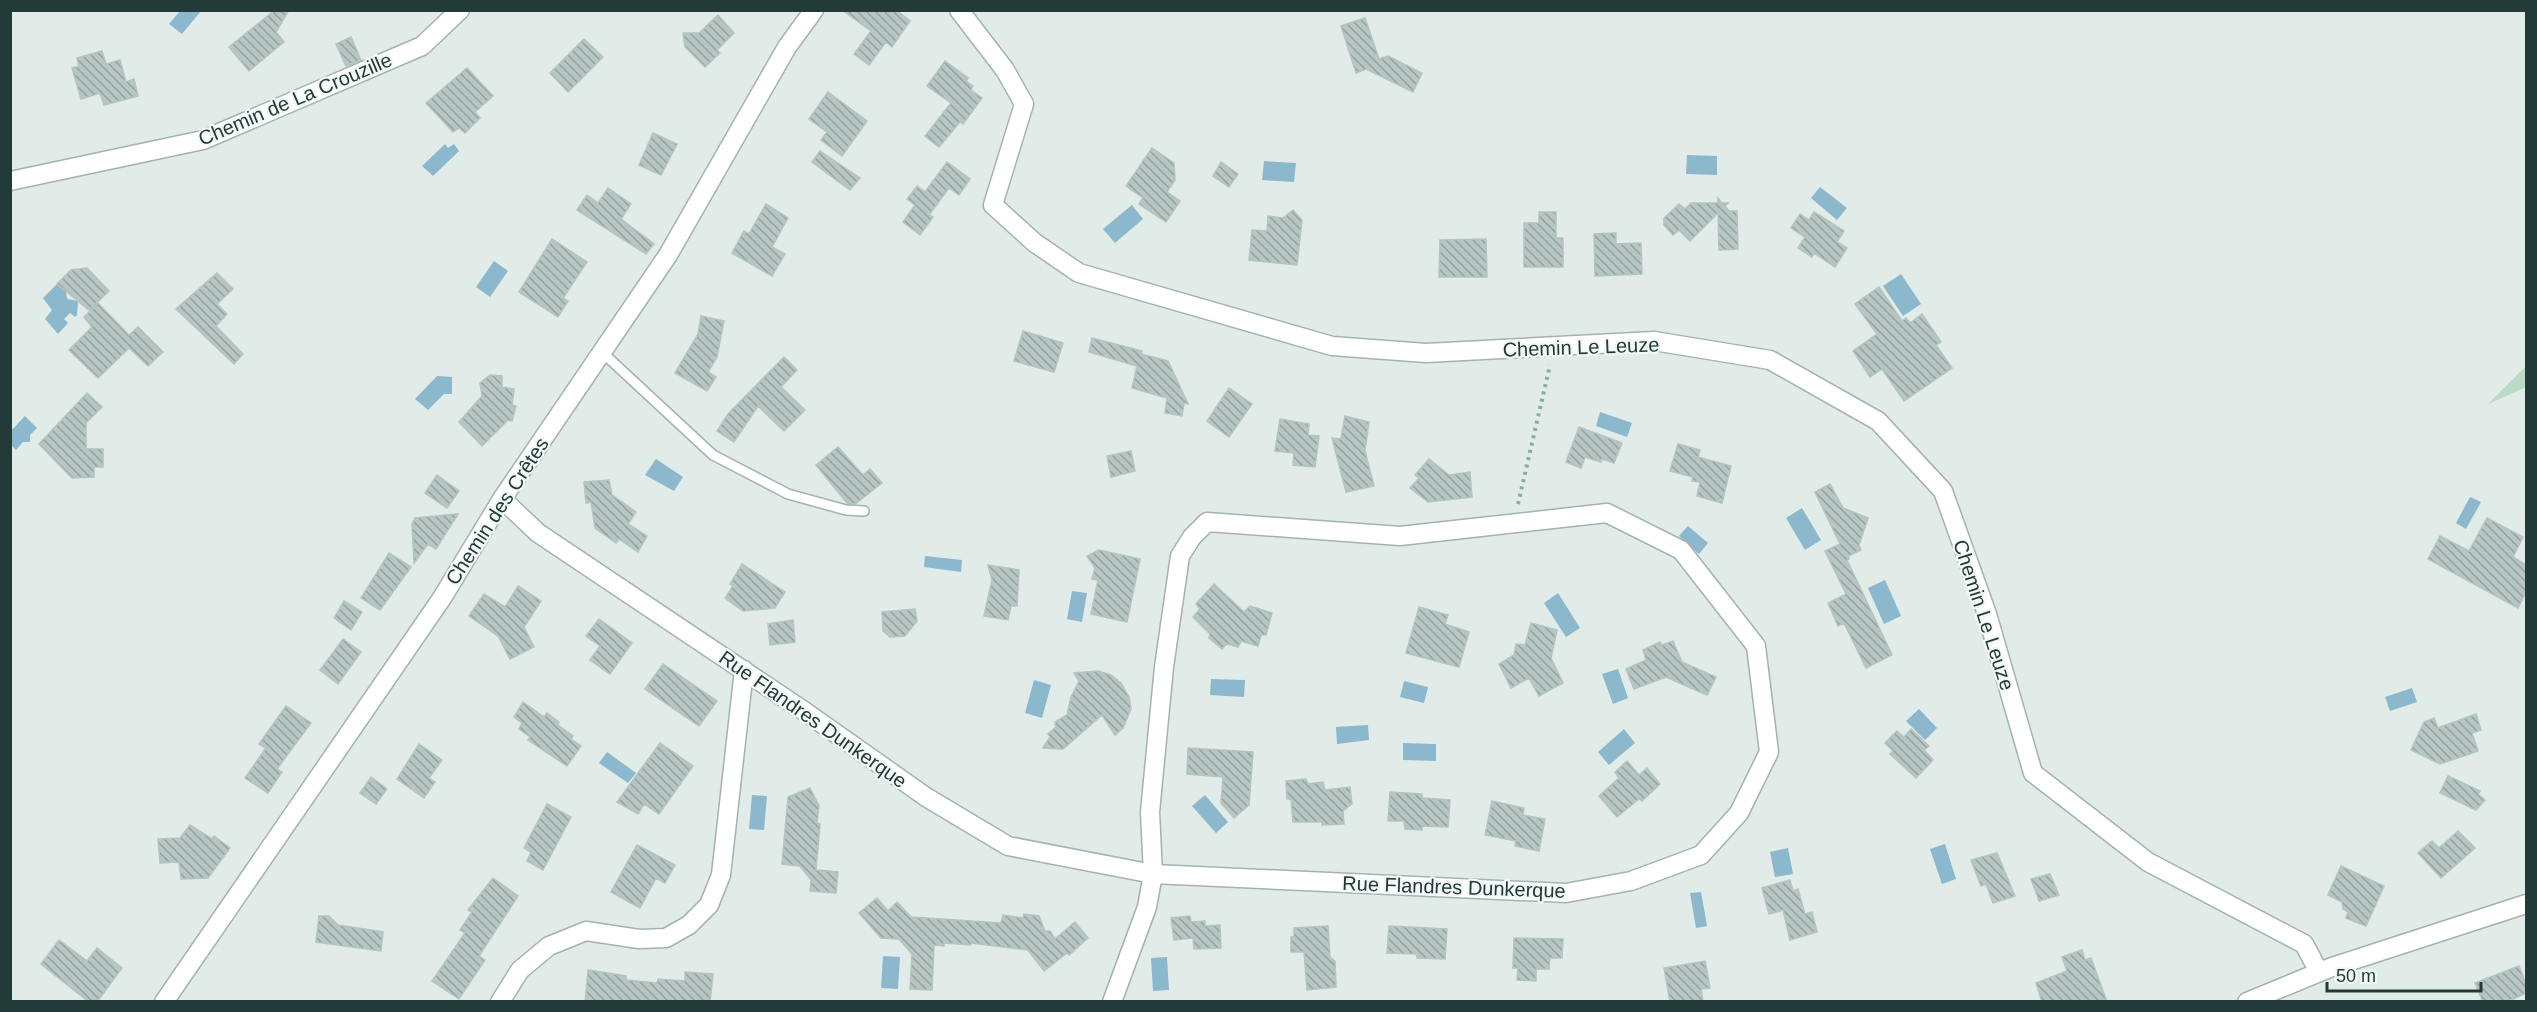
<svg xmlns="http://www.w3.org/2000/svg" width="2537" height="1012" viewBox="0 0 2537 1012" font-family="Helvetica,sans-serif">
<style>
.forest{fill:url(#forest-firs)}
.water{fill:#8cb8cd}
.building{fill:url(#building-back-hatch);stroke:#b4c4c0;stroke-width:1.5}
.lines{fill:none;stroke-linecap:round;stroke-linejoin:round}
.service-casing{stroke:#a4b3b0;stroke-width:12}
.minor-casing{stroke:#a4b3b0;stroke-width:21}
.tertiary-casing{stroke:#a4b3b0;stroke-width:21}
.path{stroke:#84ada7;stroke-width:4;stroke-dasharray:3 4.5;stroke-linecap:butt}
.service{stroke:#fff;stroke-width:9}
.minor{stroke:#fff;stroke-width:18}
.tertiary{stroke:#fff;stroke-width:18}
.labels{text-anchor:middle;stroke-width:4.5;stroke-linejoin:round;paint-order:stroke}
.street-label{font-size:20px;fill:#233b38;stroke:#f2f8f6}
</style>
<defs>
<pattern id="forest-firs" width="22" height="20" patternUnits="userSpaceOnUse" patternTransform="scale(1.5)"><rect width="22" height="20" fill="#bbdbc9"/><path d="M5 1l3.5 6h-7zM16 11l3.5 6h-7z" fill="#a0bdad"/></pattern>
<pattern id="building-back-hatch" width="6" height="6" patternUnits="userSpaceOnUse" patternTransform="scale(1.5)"><rect width="6" height="6" fill="#b7c6c2"/><path d="M-1 5l2 2M0 0l6 6M5-1l2 2" fill="none" stroke="#94a29f"/></pattern>
</defs>
<rect width="100%" height="100%" fill="#e1ebe8"/>
<path class="forest" d="M2526,366V387L2486,405H2487Z"/>
<path class="water" d="M181,10L201,11L182,34L169,24Z
M445,144L448,148L454,144L459,151L433,176L422,166Z
M1687,155L1717,156V175L1686,174Z
M1264,161L1296,163L1294,182L1262,180Z
M1820,187L1847,208L1837,220L1811,198Z
M1132,205L1143,219L1115,243L1103,229Z
M494,261L508,271L490,297L476,287Z
M1901,274L1921,304L1903,316L1883,286Z
M57,284L66,292L67,299L78,301L77,315L75,317L70,313L64,319L68,323L58,334L45,319L52,310L43,298Z
M437,376L452,377V394H444L428,410L415,399Z
M1600,412L1632,423L1627,437L1596,426Z
M25,416L37,428L30,435V442H23L16,450L11,445V431Z
M656,459L683,477L674,491L645,475Z
M2470,497L2481,502L2466,529L2456,523Z
M1802,508L1821,540L1805,550L1786,518Z
M1688,526L1708,543L1699,554L1679,536Z
M925,556L962,560L961,572L924,567Z
M1885,580L1901,616L1884,624L1868,588Z
M1072,591L1087,593L1082,622L1067,619Z
M1558,593L1580,628L1566,637L1544,603Z
M1618,669L1628,698L1613,704L1602,674Z
M1211,679L1245,680L1244,697L1210,695Z
M1034,680L1051,685L1042,718L1025,713Z
M1404,681L1428,687L1424,703L1400,697Z
M2412,688L2417,702L2390,711L2385,697Z
M1919,709L1937,728L1925,740L1906,721Z
M1368,725L1369,740L1337,744L1336,727Z
M1624,729L1635,743L1609,765L1598,752Z
M1403,743L1436,744V761L1403,760Z
M607,752L636,773L628,783L599,763Z
M752,795L767,796L764,830L749,829Z
M1205,795L1228,822L1216,833L1192,806Z
M1945,844L1956,879L1942,884L1930,849Z
M1788,848L1793,874L1775,877L1770,852Z
M1701,892L1707,926L1696,928L1690,893Z
M883,956L900,957L898,989L881,988Z
M1167,957L1169,990L1153,991L1151,958Z"/>
<path class="building" d="M275,10H289L276,32L284,42L249,71L229,47Z
M842,10H896L910,21L892,47L886,42L869,65L854,54L871,31Z
M718,15L734,33L717,50L720,53L705,67L685,47L683,33H699Z
M1365,18L1379,59L1388,56L1422,73L1413,92L1366,69L1356,73L1341,26Z
M351,37L361,60L346,66L336,44Z
M584,39L603,57L568,92L550,73Z
M102,51L106,64L120,60L126,82L134,79L138,96L104,105L100,93L81,99L72,68L79,66L77,58Z
M945,61L968,78L966,81L973,86L971,90L982,98L963,124L960,122L939,147L925,136L951,103L927,86Z
M467,68L493,96L475,112L480,118L465,133L459,128L453,132L426,103Z
M828,92L867,121L842,156L821,140L827,132L809,119Z
M653,133L677,144L661,175L639,165Z
M1152,148L1174,163L1175,180L1167,192L1180,201L1166,222L1139,204L1143,198L1126,186Z
M820,151L860,178L850,190L812,162Z
M947,162L970,179L959,195L949,188L929,215L933,217L920,235L903,222L915,205L907,199L917,186L925,192Z
M1221,162L1238,174L1229,187L1213,176Z
M608,188L631,204L621,219L654,244L646,254L577,210L587,195L598,203Z
M1718,198L1722,203H1728L1725,206L1729,211H1737L1738,249L1719,250L1718,213L1690,241L1679,230L1673,235L1664,225V218L1679,204L1685,209L1691,203H1718Z
M766,204L788,218L772,247L785,254L772,276L732,253L744,231L749,234Z
M1293,210L1302,220L1297,265L1249,260L1252,230L1267,231L1268,216L1283,218Z
M1539,212H1556V238H1563V267H1524V223H1539Z
M1814,212L1844,231L1837,242L1847,248L1835,267L1814,253L1812,257L1798,248L1805,237L1791,228L1800,214L1809,220Z
M1616,233V244L1641,243L1642,274L1595,276L1594,234Z
M552,239L587,262L563,298L568,301L558,317L519,292Z
M1486,239L1487,277H1439L1440,240Z
M87,268L109,291L89,310L57,284L71,270Z
M217,273L233,289L217,304L227,314L216,326L243,354L234,364L176,309Z
M1879,287L1902,321L1906,318L1910,323L1922,314L1941,342L1936,345L1952,368L1904,401L1882,369L1870,377L1853,351L1877,334L1855,304Z
M98,303L129,335L138,327L163,352L148,366L129,348L98,378L69,350L92,327L84,317Z
M701,316L724,321L717,357L708,372L716,377L707,391L675,373L698,334Z
M1023,331L1063,343L1054,372L1014,361Z
M1092,338L1142,351L1141,354L1168,361L1188,404L1184,403L1182,416L1165,413L1167,398L1132,388L1137,366L1089,352Z
M784,357L797,370L781,387L805,410L784,431L758,406L734,442L717,431L728,414Z
M490,375L502,376V387L514,389L512,405L516,406L512,421L508,420L482,446L459,422L482,396L480,383Z
M1229,388L1252,404L1229,437L1207,421Z
M87,393L102,407L86,423V449H103V467H94V477L72,478L39,444Z
M1345,416L1369,422L1365,451L1374,486L1346,492L1332,438L1341,439Z
M1280,419L1309,424L1308,435L1319,436L1315,467L1293,465L1294,453L1275,451Z
M1579,427L1622,443L1614,463L1602,459L1601,462L1585,457L1581,468L1566,462Z
M1678,444L1700,450L1698,457L1731,466L1722,503L1697,496L1700,482L1692,481L1693,477L1670,471Z
M838,447L863,475L870,469L882,483L855,504L847,503L816,465Z
M1131,451L1135,471L1111,477L1107,456Z
M1429,459L1449,475L1470,472L1472,497L1428,502L1410,488L1419,478L1415,475Z
M437,475L459,491L447,508L425,493Z
M609,480L612,495L636,512L628,524L647,536L638,552L619,539L616,543L595,528L591,502L586,503L584,482Z
M1830,484L1843,508L1868,518L1859,545L1861,550L1848,556L1849,559L1847,560L1892,655L1866,668L1844,623L1838,626L1828,603L1846,594L1825,551L1840,544L1815,492Z
M458,514L436,549L428,544L414,563L412,524L415,518Z
M2487,518L2523,537L2513,557L2526,565V592L2518,608L2428,559L2440,536L2469,551Z
M1099,550L1140,559L1127,622L1091,614L1098,580L1092,579L1095,568L1087,556Z
M389,553L411,567L380,610L361,598Z
M742,564L785,592L775,608L743,611L725,598L733,586L730,584Z
M988,565L1019,570L1017,606H1011L1008,620L984,616L992,580Z
M1214,584L1244,612L1250,606L1272,613L1266,635H1261L1258,646L1241,641L1238,647L1227,644L1222,649L1209,638L1210,634L1193,617L1200,609L1196,604Z
M518,586L541,601L524,627L534,647L510,659L498,636L469,616L484,594L505,607Z
M344,601L362,612L351,630L334,618Z
M1419,607L1448,615L1445,624L1469,632L1459,667L1406,653Z
M915,609L917,621L905,636L890,637L883,631L882,612Z
M599,619L632,643L610,674L590,660L600,646L586,636Z
M793,620L795,642L770,645L768,624Z
M1531,623L1557,630L1551,658L1563,683L1539,696L1529,678L1511,688L1499,664L1514,655L1516,644L1525,645Z
M343,639L361,652L338,684L320,670Z
M1673,641L1682,662L1716,677L1707,695L1666,677L1634,689L1626,669L1646,660L1643,650L1660,642L1662,645Z
M663,664L717,701L699,726L645,689Z
M1098,671L1111,675L1121,683L1129,697L1131,709L1123,728L1115,735L1102,715L1063,749L1043,748L1050,737L1048,734L1056,727L1055,722L1067,715L1071,697L1079,681L1074,673Z
M523,702L544,717L547,713L559,722L558,725L573,736L571,739L581,746L567,766L528,740L530,737L519,729L522,723L514,717Z
M286,706L311,723L277,769L282,772L268,793L245,778L266,748L259,744Z
M2476,714L2481,730L2472,733L2478,751L2440,764L2411,750L2424,722L2434,718L2438,728Z
M1911,729L1929,746L1924,750L1933,760L1916,778L1890,754L1893,751L1885,743L1897,731L1904,737Z
M660,743L693,766L659,814L644,804L638,814L617,802Z
M419,744L442,760L429,778L435,782L424,798L397,779Z
M1188,748L1253,752L1249,805L1234,818L1221,803L1223,777L1187,774Z
M1627,761L1639,775L1647,768L1660,784L1642,801L1639,799L1617,817L1599,796L1619,778L1615,772Z
M2448,776L2480,791L2478,794L2485,800L2476,810L2440,793Z
M371,777L387,789L376,804L360,793Z
M1306,779L1308,784L1323,782L1325,790L1350,787L1352,804L1343,811L1344,824L1322,825V822H1293L1291,799H1287L1286,781Z
M810,788L819,806L817,823L820,824L816,870L838,872L836,893L810,891L811,880L800,866L782,864L788,797Z
M1390,792L1422,794V798L1450,800L1448,827L1422,826V830L1405,829L1404,821H1388Z
M1492,801L1524,808L1523,815L1545,819L1539,851L1515,846L1516,841L1485,835Z
M547,804L571,817L543,870L527,861L531,852L524,848Z
M190,825L212,839L214,836L230,848L208,878L181,879L179,862L160,863L158,839L180,838Z
M2458,831L2475,848L2441,878L2418,853L2432,841L2439,848Z
M637,845L675,865L665,883L656,878L640,908L611,892Z
M1997,853L2015,896L1993,903L1986,884L1981,886L1971,860Z
M2341,866L2384,886L2366,926L2346,918L2348,912L2343,909L2342,902L2328,895Z
M2050,874L2059,895L2039,901L2031,879Z
M493,878L518,896L479,956L485,960L459,999L432,981L465,933L460,930L472,912L468,910Z
M1790,880L1793,891L1798,889L1805,914L1812,912L1817,932L1790,940L1783,910L1769,914L1762,888Z
M877,898L888,911L897,902L911,917L1001,923L1003,915L1023,918L1024,914L1039,916L1045,931H1050L1055,939L1075,922L1088,938L1069,955L1067,953L1044,971L1028,950L971,943V945L944,943V946L934,945L932,990L910,989L912,954L899,939L881,938L859,913Z
M319,916H329L338,925L383,932L381,951L316,942Z
M1190,916L1191,922L1205,921V926L1220,925L1221,948L1194,949L1193,938L1174,940L1171,918Z
M1328,926L1330,957L1335,961L1336,987L1307,990L1304,952H1291V937H1294V928Z
M1389,926L1447,929L1445,959L1417,958V954L1387,953Z
M1514,938L1563,939L1562,958H1550L1549,969H1536V981L1517,980L1518,968H1513Z
M59,940L87,961L97,948L122,968L97,1002H89L41,964Z
M2082,950L2085,960L2091,958L2107,1002H2042L2036,983L2067,971L2062,957Z
M1705,961L1710,988L1701,989L1703,1002H1670L1664,968Z
M2519,966L2526,984V993L2507,1002H2483L2475,983Z
M588,970L626,976V980L657,983L658,979L685,981V972L713,974L710,1002H585Z"/>
<g class="lines">
<defs>
<path id="service" d="M603,353L713,455L788,494L846,510L864,511"/>
<path id="minor" d="M959,10L1005,70L1024,104L993,205L1035,243L1079,273L1332,346L1426,353L1654,341L1770,360L1878,421L1943,491L1987,614L2033,773L2148,862L2304,944L2319,972
M502,499L538,533L804,711L926,797L1008,846L1153,874L1566,893L1631,881L1701,855L1739,813L1769,752L1756,646L1681,550L1607,513L1400,536L1207,522L1192,537L1180,556L1164,667L1150,812L1153,874L1147,907L1112,1002
M164,1002L442,598L502,499L668,255L787,47L814,10
M500,1002L520,970L549,946L586,931L639,939L666,938L689,925L709,905L721,875L744,670
M2247,1002L2332,967L2526,904"/>
<path id="tertiary" d="M10,181L203,140L422,46L460,10"/>
</defs>
<use href="#service" class="service-casing"/>
<use href="#minor" class="minor-casing"/>
<use href="#tertiary" class="tertiary-casing"/>
<path class="path" d="M1518,504L1550,365"/>
<use href="#service" class="service"/>
<use href="#minor" class="minor"/>
<use href="#tertiary" class="tertiary"/>
</g>
<g class="labels">
<g class="street-label">
<text transform="translate(295 99) rotate(-23)" y="7">Chemin de La Crouzille</text>
<text transform="translate(1581 347) rotate(-2)" y="7">Chemin Le Leuze</text>
<text transform="translate(497 511) rotate(-57)" y="7">Chemin des Crêtes</text>
<text transform="translate(1984 615) rotate(72)" y="7">Chemin Le Leuze</text>
<text transform="translate(813 719) rotate(35)" y="7">Rue Flandres Dunkerque</text>
<text transform="translate(1454 887) rotate(2)" y="7">Rue Flandres Dunkerque</text>
</g>
</g>
<rect width="2537" height="1012" fill="none" stroke="#233b38" stroke-width="24"/>
<path d="M2327 982v9h154v-9" fill="none" stroke="#233b38" stroke-width="3"/>
<text x="2336" y="982" font-size="18" fill="#233b38" stroke="#f2f8f6" stroke-width="4.5" paint-order="stroke">50 m</text>
</svg>
